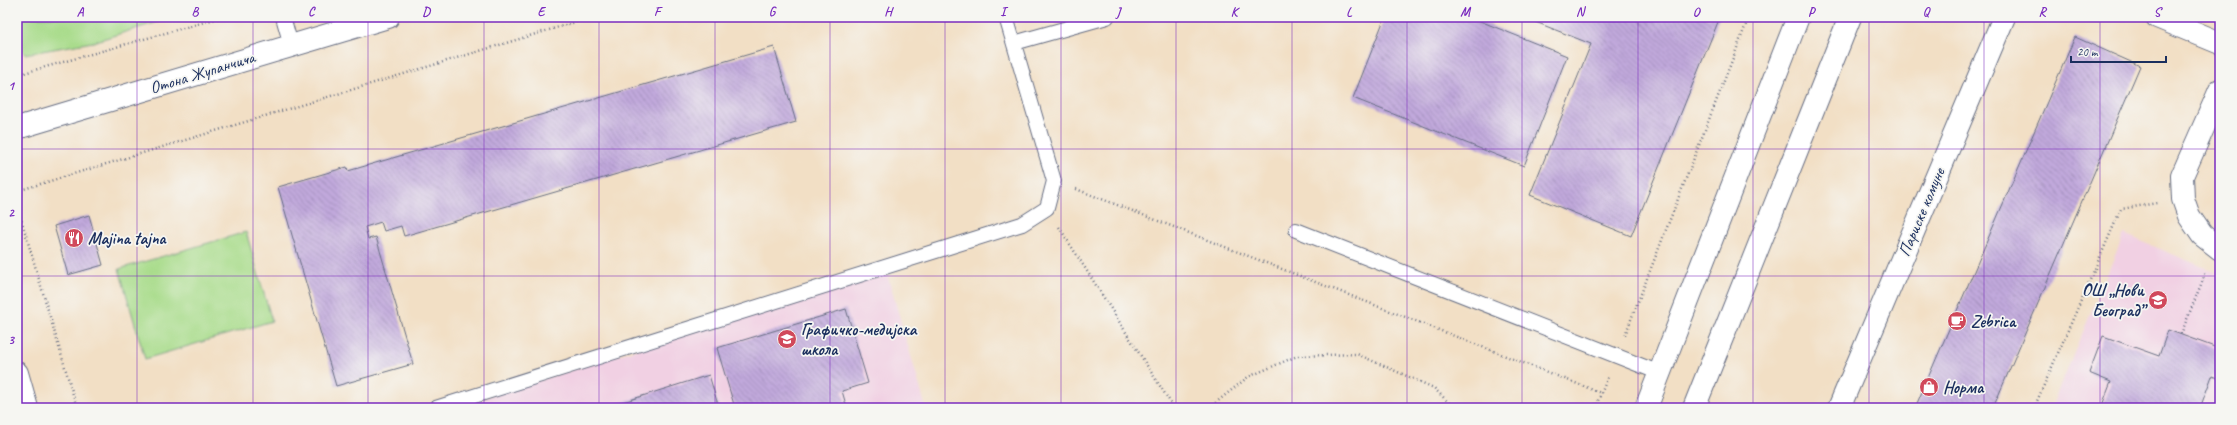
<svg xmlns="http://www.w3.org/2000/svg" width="2237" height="425" viewBox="0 0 2237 425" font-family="Caveat,sans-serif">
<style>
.built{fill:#f1d0e3}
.green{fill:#a9dc8b;stroke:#628674}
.building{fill:url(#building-back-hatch)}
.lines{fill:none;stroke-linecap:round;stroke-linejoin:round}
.lane-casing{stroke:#666d82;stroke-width:16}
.street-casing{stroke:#666d82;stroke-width:24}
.secondary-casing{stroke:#666d82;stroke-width:24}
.path{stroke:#666d82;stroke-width:2.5;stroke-dasharray:1 3;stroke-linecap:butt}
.lane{stroke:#fff;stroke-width:14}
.street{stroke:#fff;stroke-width:22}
.secondary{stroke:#fff;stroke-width:22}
.grid{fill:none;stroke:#7b2cbf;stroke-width:1;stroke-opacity:0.55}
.labels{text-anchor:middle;stroke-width:3.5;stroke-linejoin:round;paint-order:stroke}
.street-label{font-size:17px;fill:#1b2f5e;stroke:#f6f6f2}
.poi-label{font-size:17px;font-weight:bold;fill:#1b2f5e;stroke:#f6f6f2;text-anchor:start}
.neatline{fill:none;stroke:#7b2cbf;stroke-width:1.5}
.grid-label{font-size:13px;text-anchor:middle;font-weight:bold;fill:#7b2cbf}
</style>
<defs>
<pattern id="building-back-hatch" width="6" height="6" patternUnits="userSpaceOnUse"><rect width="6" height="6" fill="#c1a9dc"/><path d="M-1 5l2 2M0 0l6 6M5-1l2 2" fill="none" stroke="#9c8ab6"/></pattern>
</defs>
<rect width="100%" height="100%" fill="#f6f6f2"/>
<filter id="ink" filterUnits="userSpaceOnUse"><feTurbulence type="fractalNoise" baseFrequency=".025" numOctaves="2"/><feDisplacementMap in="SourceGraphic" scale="8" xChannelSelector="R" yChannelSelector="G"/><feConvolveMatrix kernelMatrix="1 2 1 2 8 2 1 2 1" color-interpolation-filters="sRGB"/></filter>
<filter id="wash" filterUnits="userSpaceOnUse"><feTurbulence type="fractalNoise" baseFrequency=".012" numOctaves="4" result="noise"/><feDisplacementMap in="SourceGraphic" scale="16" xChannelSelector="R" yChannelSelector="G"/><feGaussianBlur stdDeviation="0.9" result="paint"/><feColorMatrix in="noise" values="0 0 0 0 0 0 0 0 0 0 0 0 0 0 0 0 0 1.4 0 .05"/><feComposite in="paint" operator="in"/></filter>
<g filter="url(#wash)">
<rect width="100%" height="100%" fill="#f2dfc5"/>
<path class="built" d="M2124,234L2220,274V408H2051Z
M886,270L926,408H452Z"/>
<path class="green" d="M17,17H174L93,42L25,54L17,46Z
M246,232L272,321L145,359L119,269Z"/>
<g id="blocks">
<path class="building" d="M1385,17H1470L1567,56L1524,166L1353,98Z
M1523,17H1720L1631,236L1530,195L1591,44Z
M2075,37L2140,66L1993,408H1915Z
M774,47L796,122L404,236L401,226L384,231L381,222L365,227L368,239L376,237L413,364L336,386L278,187L347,167L348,171Z
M89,215L103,265L68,275L54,226Z
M846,309L868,383L842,391L847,408H735L717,348Z
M2168,330L2220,349V379L2212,376L2200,408H2101L2111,382L2089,373L2103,336L2159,356Z
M709,375L719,408H604Z"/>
</g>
</g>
<g filter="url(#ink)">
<use href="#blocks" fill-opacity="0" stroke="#666d82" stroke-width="1"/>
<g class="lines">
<defs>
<path id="lane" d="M283,17L291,45
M1014,43L1107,17
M1296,230L1660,373
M436,408L1022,224L1047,208L1054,181L1006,17"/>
<path id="street" d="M2157,17L2220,43
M2220,90L2182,176L2183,199L2189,216L2202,235L2220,249
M17,128L388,17
M1839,408L2004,17"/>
<path id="secondary" d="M17,373L27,408
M1646,408L1798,17
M1694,408L1850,17"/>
</defs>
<use href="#lane" class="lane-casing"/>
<use href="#street" class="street-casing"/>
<use href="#secondary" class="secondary-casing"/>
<path class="path" d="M17,75L222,17
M1076,189L1601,393
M17,191L592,17
M17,205L77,408
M1059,227L1174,408
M2181,334L2206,272
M1625,335L1749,17
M1209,408L1248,377L1297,356L1357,354L1434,388L1454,408
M1595,408L1608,377
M2034,408L2121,209L2157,203"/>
<use href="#lane" class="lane"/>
<use href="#street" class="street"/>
<use href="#secondary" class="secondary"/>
</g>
</g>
<path class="grid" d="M137,17V408M253,17V408M368,17V408M484,17V408M599,17V408M715,17V408M830,17V408M945,17V408M1061,17V408M1176,17V408M1292,17V408M1407,17V408M1522,17V408M1638,17V408M1753,17V408M1869,17V408M1984,17V408M2100,17V408M17,149H2220M17,276H2220"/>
<defs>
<symbol id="restaurant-disc" viewBox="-11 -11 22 22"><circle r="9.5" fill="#d1495b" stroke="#f6f6f2"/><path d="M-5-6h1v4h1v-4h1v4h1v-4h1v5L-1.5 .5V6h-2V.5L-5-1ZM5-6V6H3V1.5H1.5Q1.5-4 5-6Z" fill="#fff"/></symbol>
<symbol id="school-disc" viewBox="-11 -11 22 22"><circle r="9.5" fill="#d1495b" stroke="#f6f6f2"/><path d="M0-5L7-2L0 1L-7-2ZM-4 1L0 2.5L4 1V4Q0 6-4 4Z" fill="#fff"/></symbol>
<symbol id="cafe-disc" viewBox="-11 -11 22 22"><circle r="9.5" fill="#d1495b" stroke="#f6f6f2"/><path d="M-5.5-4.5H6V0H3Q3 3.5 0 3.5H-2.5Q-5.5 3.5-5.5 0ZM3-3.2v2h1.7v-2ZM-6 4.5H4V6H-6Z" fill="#fff"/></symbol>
<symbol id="shop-disc" viewBox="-11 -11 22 22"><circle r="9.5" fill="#d1495b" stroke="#f6f6f2"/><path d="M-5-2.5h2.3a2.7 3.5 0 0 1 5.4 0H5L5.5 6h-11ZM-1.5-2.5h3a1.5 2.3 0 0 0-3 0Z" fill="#fff"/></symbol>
</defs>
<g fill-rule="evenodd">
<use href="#restaurant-disc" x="63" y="227" width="22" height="22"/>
<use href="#school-disc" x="2147" y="289" width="22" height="22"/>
<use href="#cafe-disc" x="1946" y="310" width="22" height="22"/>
<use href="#school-disc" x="776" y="328" width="22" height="22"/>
<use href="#shop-disc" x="1918" y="376" width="22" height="22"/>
</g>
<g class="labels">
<g class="street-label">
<text transform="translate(202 72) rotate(-17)" y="6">Отона Жупанчича</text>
<text transform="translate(1921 212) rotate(-67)" y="6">Париске комуне</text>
</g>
<g class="poi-label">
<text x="88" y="244">Majina tajna</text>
<text x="2144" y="296" text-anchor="end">ОШ „Нови<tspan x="2144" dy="20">Београд”</tspan></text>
<text x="1971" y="327">Zebrica</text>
<text x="801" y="335">Графичко-медијска<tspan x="801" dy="20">школа</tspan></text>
<text x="1943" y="393">Норма</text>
</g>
</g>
<rect width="2237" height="425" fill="none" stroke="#f6f6f2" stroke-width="44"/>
<path d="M2071 56v6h95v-6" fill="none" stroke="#1b2f5e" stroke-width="2"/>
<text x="2077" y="56" font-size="12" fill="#1b2f5e" stroke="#f6f6f2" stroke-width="3" paint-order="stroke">20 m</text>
<rect x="22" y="22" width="2193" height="381" class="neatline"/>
<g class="grid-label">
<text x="80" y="16">A</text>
<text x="195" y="16">B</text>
<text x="311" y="16">C</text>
<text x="426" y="16">D</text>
<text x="541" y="16">E</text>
<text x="657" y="16">F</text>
<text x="772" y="16">G</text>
<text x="888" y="16">H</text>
<text x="1003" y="16">I</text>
<text x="1118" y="16">J</text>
<text x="1234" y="16">K</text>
<text x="1349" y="16">L</text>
<text x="1465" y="16">M</text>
<text x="1580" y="16">N</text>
<text x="1696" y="16">O</text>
<text x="1811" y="16">P</text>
<text x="1926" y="16">Q</text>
<text x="2042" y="16">R</text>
<text x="2157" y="16">S</text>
<text x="11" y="90">1</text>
<text x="11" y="217">2</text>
<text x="11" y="344">3</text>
</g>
</svg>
